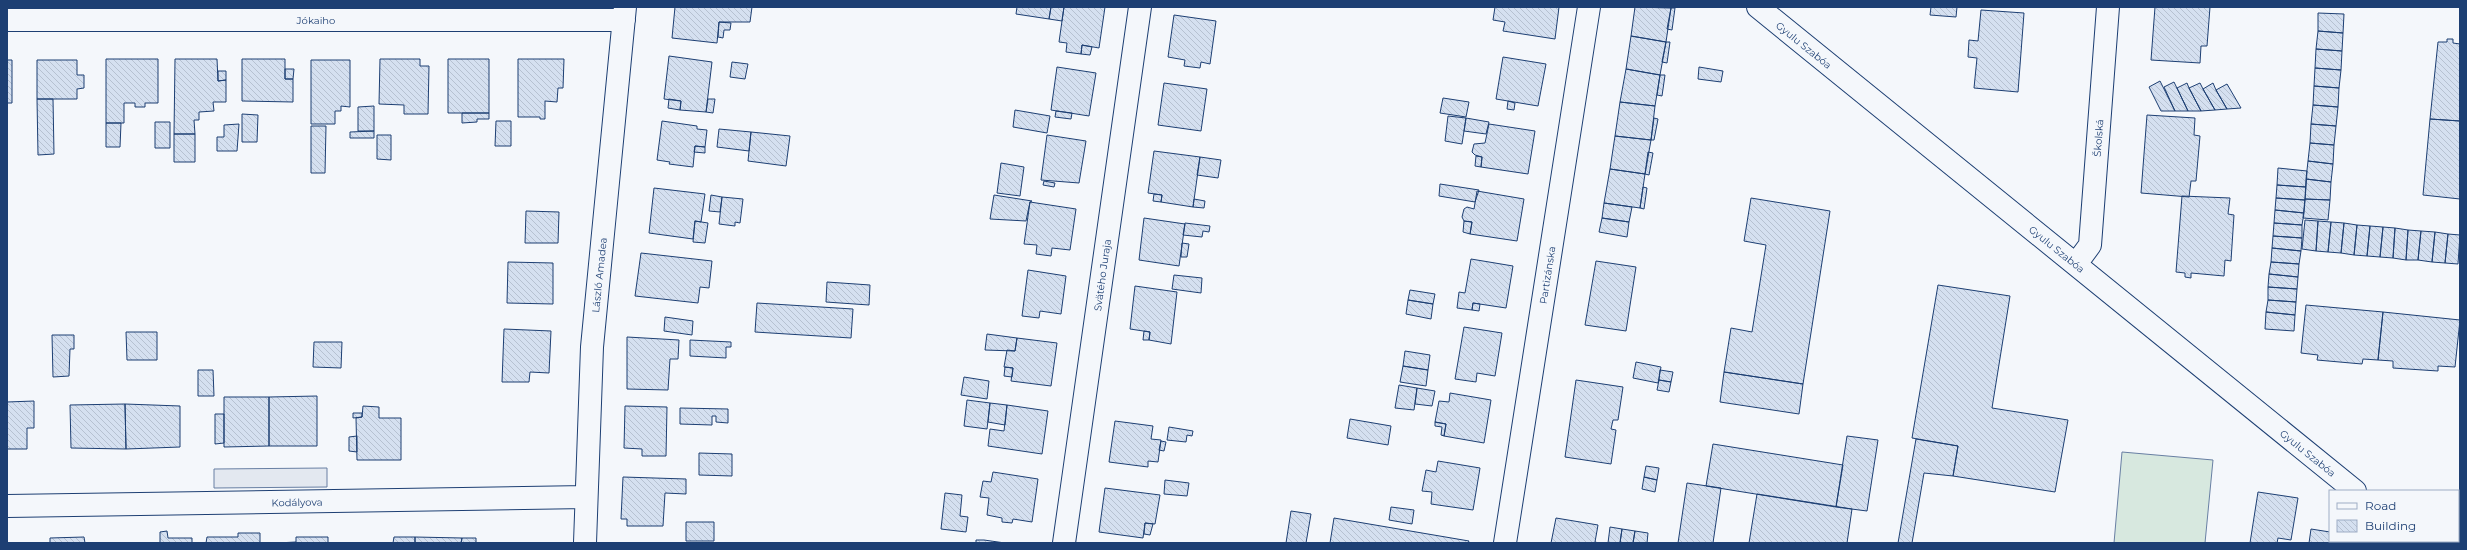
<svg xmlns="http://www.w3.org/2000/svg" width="2467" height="550" viewBox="0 0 2467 550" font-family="Montserrat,sans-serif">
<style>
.garden{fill:#d7e8df;stroke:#687fa3}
.parking{fill:#e3e8f0;stroke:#687fa3}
.building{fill:url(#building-back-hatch);stroke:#1d3f73}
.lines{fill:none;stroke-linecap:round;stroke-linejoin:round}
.minor-casing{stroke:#1d3f73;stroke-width:24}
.minor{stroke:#f4f7fb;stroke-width:22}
.labels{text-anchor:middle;stroke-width:3;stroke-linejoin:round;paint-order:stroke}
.street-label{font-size:10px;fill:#1d3f73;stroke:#f4f7fb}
</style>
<defs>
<pattern id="building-back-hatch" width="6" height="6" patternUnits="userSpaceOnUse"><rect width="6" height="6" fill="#d5e0f0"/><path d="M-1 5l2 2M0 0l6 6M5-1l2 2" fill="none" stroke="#b6c1d1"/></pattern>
</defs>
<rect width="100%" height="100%" fill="#f4f7fb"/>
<path class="garden" d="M2122,452L2213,460L2205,543H2114Z"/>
<path class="parking" d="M327,468V487L214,488V469Z"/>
<path class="building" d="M675,7H752L750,22H719L717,43L672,38Z
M1017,7H1051L1049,19L1016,14Z
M1051,7H1064L1062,21L1049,19Z
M1064,7H1105L1099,48L1082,45L1081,54L1066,52L1067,43L1059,42Z
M1495,7H1559L1555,39L1503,31L1505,22L1493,20Z
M1635,7L1671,8L1666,42L1631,36Z
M1931,7H1957L1956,17L1930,15Z
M2155,7H2210L2207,46H2201L2200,63L2151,60Z
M1671,8H1675L1672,30L1667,29Z
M1981,10L2024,13L2018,92L1974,88L1977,58L1968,57L1969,40L1978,41Z
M2318,13L2344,14L2343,33L2318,31Z
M1174,15L1216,21L1210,64L1201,62L1200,68L1184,66L1185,60L1168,57Z
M719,22L731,23L730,30H724L723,38L718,37Z
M2318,31L2343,33L2342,51L2316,49Z
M1631,36L1666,42L1660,75L1626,69Z
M2447,39H2453V43L2460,44V121L2430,119L2438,42H2447Z
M1666,42H1670L1667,63L1662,62Z
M1082,45L1092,47L1090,55L1081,54Z
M2316,49L2342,51L2341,70L2315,68Z
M669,56L712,62L706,112L680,110L681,101L664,99Z
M1503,57L1546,64L1538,106L1496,99Z
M106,59H158V103H145V107H135V103H124V123H106Z
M175,59H217L218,81L226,80V102H213L214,111L199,112V120H194L195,134H174Z
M242,59H285V79H293V102L242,101Z
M380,59H420V66H429L428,114H404V105L379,104Z
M448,59H489V113H448Z
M518,59H564L563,88H558L557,102L545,101V119H540V117H518Z
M7,60H12V103H7Z
M37,60H77V75H84V88L77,89V99H37Z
M311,60H350V107L341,106V111H335V124H311Z
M732,62L748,64L745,79L730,77Z
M1057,67L1096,73L1089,116L1051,110Z
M1699,67L1723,71L1721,82L1698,79Z
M2315,68L2341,70L2339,88L2314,86Z
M285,69H294L293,79H285Z
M1626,69L1660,75L1655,106L1620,102Z
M218,71H226V80L218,81Z
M1660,75H1665L1662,96L1657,95Z
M2160,81L2175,111H2161L2149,87Z
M2174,82L2188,111H2175L2164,87Z
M1164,83L1207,89L1201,131L1158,125Z
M2187,83L2189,88L2201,111H2188L2177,88Z
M2200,83L2203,89L2215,110L2201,111L2189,88Z
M2213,83L2216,90L2227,109L2215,110L2203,89Z
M2227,84L2241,108L2227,109L2216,90Z
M2314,86L2339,88L2338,107L2313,105Z
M1443,98L1469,102L1466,117L1440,113Z
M37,99H53L54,154L38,155Z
M669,99L681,101L680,110L668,108Z
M708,99H715L713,113L706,112Z
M1508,101L1515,103L1514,110L1507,109Z
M1620,102L1655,106L1651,140L1615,136Z
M2313,105L2338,107L2336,126L2311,124Z
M374,106V131H358V107Z
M1015,110L1050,116L1047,133L1013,127Z
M1056,111L1072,113L1071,119L1055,117Z
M462,113H489V119H477V122L462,123Z
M242,114L258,115L257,142H242Z
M2147,115L2195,118L2194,135L2200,136L2196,181H2191L2189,197L2141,193Z
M1448,116L1466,118L1462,144L1445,141Z
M1466,118L1489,122L1486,134L1464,131Z
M1654,118L1658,119L1654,140H1651Z
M2430,119L2460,121V199L2423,195Z
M496,121H511V146H495Z
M662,121L697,126V129L707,130L705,147L695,146L693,167L669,164L670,162L657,160Z
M155,122H170V148H155Z
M106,123H121L120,147H106Z
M239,124L237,151H217V137H224V125Z
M1489,124L1535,131L1528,174L1481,167L1482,157L1475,155L1472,152L1474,144L1485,143Z
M2311,124L2336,126L2334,145L2310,143Z
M311,126H326L325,173H311Z
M719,129L751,132L749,151L717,147Z
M374,131V138H350V132Z
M751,132L790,136L786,166L748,161Z
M174,134H195V162H174Z
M377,135H391V160L377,159Z
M1047,135L1086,141L1079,183L1041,180Z
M1615,136L1651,140L1645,174L1610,169Z
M2310,143L2334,145L2333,164L2308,161Z
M695,146L705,147V153L694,152Z
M1154,151L1200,157L1193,207L1161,202L1162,195L1148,193Z
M1648,152L1653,153L1649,175L1645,174Z
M1476,156L1482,157L1481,167L1475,166Z
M1200,157L1221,160L1218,178L1197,175Z
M2308,161L2333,164L2331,182L2306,179Z
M1001,163L1024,167L1020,196L997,193Z
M2278,168L2307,171L2306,187L2277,185Z
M1610,169L1645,174L1640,208L1604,203Z
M2306,179L2331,182L2330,200L2305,199Z
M1044,181L1055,183L1054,187L1043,185Z
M1440,184L1479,190L1475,202L1439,196Z
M2277,185L2306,187L2305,200L2276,198Z
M1643,187L1647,188L1644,209L1640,208Z
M654,188L705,194L701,222L695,221L693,239L649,233Z
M1477,191L1524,199L1517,241L1470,234L1472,222L1464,221L1462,217L1464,209L1467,207L1474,209Z
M1154,194L1162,195L1161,202L1153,201Z
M711,195L722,197L720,212L709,211Z
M994,195L1032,201L1030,202L1026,221L990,219Z
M2182,196L2230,198L2228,214L2234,215L2231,261L2225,260L2224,276L2191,273V278L2185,277V273L2176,272Z
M722,197L743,199L740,223L735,222V226L719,224Z
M1751,198L1830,211L1803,384L1724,372L1731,328L1752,332L1766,245L1744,241Z
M2276,198L2305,200L2304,213L2275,210Z
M1194,199L1205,201L1204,208L1193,207Z
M2305,199L2330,200L2328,220L2303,218Z
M1030,202L1076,209L1070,250L1052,248L1051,256L1036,254L1037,245L1024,244Z
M1604,203L1632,207L1629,222L1602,218Z
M2275,210L2304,213L2302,225L2274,223Z
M526,211L559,212L558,243H525Z
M1144,218L1185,224L1179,266L1139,260Z
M1602,218L1629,222L1627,237L1599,232Z
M2305,220L2318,221L2316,251L2302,249Z
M695,221L708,223L705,243L693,242Z
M1464,221L1472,222L1470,234L1463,232Z
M2318,221L2331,222L2328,252L2316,251Z
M2331,222L2344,223L2341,253L2328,252Z
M1185,223L1210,226L1209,232L1203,231L1202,237L1183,235Z
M2274,223L2302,225V238L2273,236Z
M2344,223L2357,225L2354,255L2341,253Z
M2357,225L2370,226L2367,256L2354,255Z
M2370,226L2383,227L2380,257L2367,256Z
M2383,227L2395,228L2393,258L2380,257Z
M2395,228L2408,230L2406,260L2393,258Z
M2408,230L2421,231L2418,260H2406Z
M2421,231L2435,232L2432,262L2418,260Z
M2435,232L2448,234L2445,263L2432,262Z
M2448,234L2460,235L2458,264L2445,263Z
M2273,236L2302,238L2301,251L2272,248Z
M1182,243L1189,244L1187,257H1181Z
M2272,248L2301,251L2299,264L2271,262Z
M641,253L712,261L709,288L700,287L698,303L635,296Z
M1471,259L1513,266L1506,308L1473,303L1472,310L1457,308L1459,292L1465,293Z
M1596,261L1636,267L1626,331L1585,325Z
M508,262L553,263V304L507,303Z
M2271,262L2299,264L2298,277L2269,274Z
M1028,270L1066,276L1061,314L1040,311L1039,318L1022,316Z
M2269,274L2298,277L2297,289L2268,287Z
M1174,275L1202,278L1201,293L1172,289Z
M827,282L870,285L869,305L826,302Z
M1938,285L2010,296L1992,408L2068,420L2055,492L1953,476L1958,446L1912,438Z
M1135,286L1177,292L1171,344L1149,340L1150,332L1130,329Z
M2268,287L2297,289L2296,302L2268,300Z
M1410,290L1435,294L1433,304L1408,300Z
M1408,300L1433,304L1431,319L1406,314Z
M2268,300L2296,302L2295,315L2266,312Z
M757,303L853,309L851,338L755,332Z
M1473,303L1480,304L1479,311L1472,310Z
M2306,305L2383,312L2378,360L2363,359L2362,364L2317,360L2318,355L2301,353Z
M2266,312L2295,315L2294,331L2265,329Z
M2383,312L2460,320L2455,367L2438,366V371L2393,368V361L2378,360Z
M665,317L693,321L692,335L664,331Z
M1464,327L1502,333L1495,376L1477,373L1476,382L1455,379Z
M504,329L551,331L549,373L530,372L529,382H502Z
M1144,331L1150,332L1149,340H1143Z
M126,332H157V360H127Z
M987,334L1017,338L1015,351L985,350Z
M52,335H74V349H70L69,376L53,377Z
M627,337L679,340L678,359H670L668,390L627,389Z
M1017,338L1057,343L1051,386L1011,381L1013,368L1004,367L1007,350L1015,351Z
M690,340L731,342V347H726V358L690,356Z
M314,342H342L341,368L313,367Z
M1405,351L1430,355L1428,370L1403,366Z
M1636,362L1661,367L1658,383L1633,378Z
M1403,366L1428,370L1426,386L1400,382Z
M1005,367L1013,368L1012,377L1004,376Z
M198,370H213L214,396H198Z
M1660,370L1673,372L1671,382L1659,380Z
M1724,372L1803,384L1799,414L1720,402Z
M964,377L989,381L987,399L961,395Z
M1576,380L1623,387L1618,420H1613L1611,429L1616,430L1611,464L1565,457Z
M1659,380L1671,382L1669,392L1657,390Z
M1399,385L1417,388L1414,410L1395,408Z
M1417,388L1435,391L1432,406L1415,404Z
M1450,393L1491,400L1484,443L1444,436L1446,424L1435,422L1439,401L1449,402Z
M317,396V446H269V397Z
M224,397H269V446L224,447Z
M967,400L990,403L987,429L964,426Z
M34,401V428H27V449H7V402Z
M990,403L1007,405L1005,425L988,422Z
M125,404L180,406V447L126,449Z
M125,404L126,449L71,448L70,405Z
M1007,405L1048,411L1042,454L988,446L990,429L1004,431Z
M363,406L379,407V418H401V460H357L356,418L362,417Z
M625,406L667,407L666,456H642V449L624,448Z
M680,408L728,409V423L716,422V416H712V425L680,424Z
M353,413H362V417L353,418Z
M215,414H224V443L215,444Z
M1350,419L1391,426L1388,445L1347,438Z
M1115,421L1153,426L1151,439L1161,440L1158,462L1148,461V467L1109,462Z
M1435,422L1446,424L1444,436L1441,435L1442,427L1435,426Z
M1169,427L1193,431L1192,436L1187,435L1186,442L1167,440Z
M357,436V452L349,451V437Z
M1847,436L1878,440L1867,511L1836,507Z
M1916,439L1958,446L1953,476L1924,473L1912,543H1898Z
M1161,441L1166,442L1164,451L1159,450Z
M1713,444L1843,465L1836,507L1706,486Z
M699,453L732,454V476L699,475Z
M1438,461L1480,468L1473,510L1431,504L1432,492L1422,491L1426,470L1436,472Z
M1646,466L1659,468L1657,480L1644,477Z
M993,472L1038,479L1032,522L1013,519L1012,523L1002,522V518L987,515L989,498L980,497L983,481L991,482Z
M623,477L686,479V494L665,493L663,526H627V519H621Z
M1644,477L1657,480L1655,492L1642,489Z
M1165,480L1189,483L1187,496L1164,494Z
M1687,483L1721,488L1713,543H1678Z
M1105,488L1160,495L1155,524L1145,523L1143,538L1099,532Z
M2258,492L2298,498L2291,540L2278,538L2277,543H2250Z
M945,493L962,495L960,516L968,517L966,532L941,529Z
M1757,494L1852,509L1847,543H1749Z
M1391,507L1414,510L1412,524L1389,520Z
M1291,511L1311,514L1306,543H1286Z
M1334,518L1469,541L1468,543H1330Z
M1556,518L1598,525L1595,542L1599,543H1551Z
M686,522H714V541H686Z
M1145,523L1153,524L1150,535L1144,534Z
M1610,527L1622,529L1620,543H1608Z
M1622,529L1635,531L1633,543H1620Z
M2311,529L2330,532V541H2335V543H2309Z
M167,531L168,538H192V543H160V532Z
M1635,531L1648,533L1647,543H1633Z
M238,533H260V543H206L207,537H238Z
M84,537L85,543H50V538Z
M296,537H328V543H277L296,542Z
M394,537H415V543H393Z
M415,537L462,538L461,543H415Z
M462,538H476V543H461Z
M976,540H984L1005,543H976Z"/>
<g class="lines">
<defs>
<path id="minor" d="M1758,7L2355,491
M7,20H624
M2076,264L2090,245L2108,7
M7,506L586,497
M2415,541L2418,543
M585,543L592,347L625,7
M1064,543L1140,7
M1505,543L1589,7"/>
</defs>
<use href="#minor" class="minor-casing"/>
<use href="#minor" class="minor"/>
</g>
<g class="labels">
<g class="street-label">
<text x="316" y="24">Jókaiho</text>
<text transform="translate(1804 45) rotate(39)" y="4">Gyulu Szabóa</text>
<text transform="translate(2098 138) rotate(-86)" y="4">Školská</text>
<text transform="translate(2057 249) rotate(39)" y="4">Gyulu Szabóa</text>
<text transform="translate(599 275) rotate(-84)" y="4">László Amadea</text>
<text transform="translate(1102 275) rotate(-82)" y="4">Svätého Juraja</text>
<text transform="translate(1547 275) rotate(-81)" y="4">Partizánska</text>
<text transform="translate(2308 453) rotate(39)" y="4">Gyulu Szabóa</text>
<text transform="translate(297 502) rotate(-1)" y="4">Kodályova</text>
</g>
</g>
<rect width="2467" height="550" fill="none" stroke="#1d3f73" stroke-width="16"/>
<rect x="2329" y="490" width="130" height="52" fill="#f4f7fb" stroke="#9eadc5"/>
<rect x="2337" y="503" width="20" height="6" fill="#f4f7fb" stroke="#9eadc5"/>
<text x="2365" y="510" font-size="12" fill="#1d3f73">Road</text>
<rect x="2337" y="520" width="20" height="12" fill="url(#building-back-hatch)" stroke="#9eadc5"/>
<text x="2365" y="530" font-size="12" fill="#1d3f73">Building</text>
</svg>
